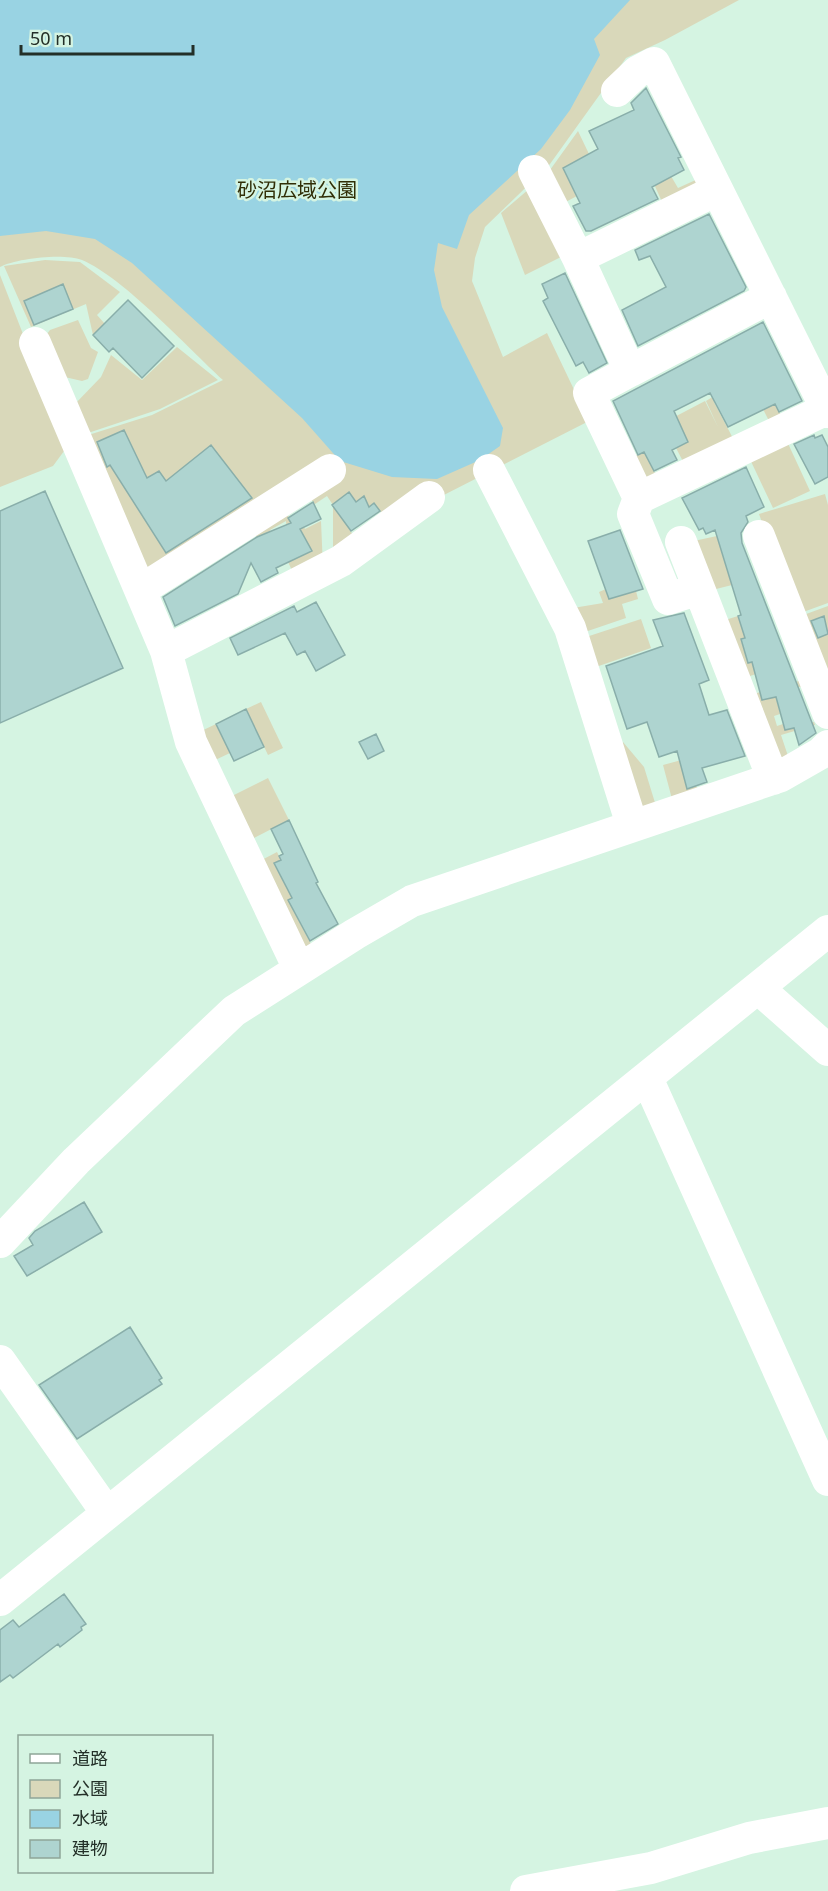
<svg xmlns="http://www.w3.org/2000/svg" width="828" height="1891" viewBox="0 0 828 1891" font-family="'Noto Sans','Noto Sans JP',sans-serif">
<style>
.green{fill:#d9d8ba}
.water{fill:#99d3e3}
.building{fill:#aed4d0;stroke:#89aeaa;stroke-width:1.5}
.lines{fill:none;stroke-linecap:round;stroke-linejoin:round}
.minor{stroke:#fff;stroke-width:32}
.labels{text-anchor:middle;stroke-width:5;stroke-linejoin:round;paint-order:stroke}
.park-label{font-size:20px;fill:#312e07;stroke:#d5f4e2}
</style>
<rect width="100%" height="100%" fill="#d5f4e2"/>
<path class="green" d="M0,0H739L665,40L626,58L550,164L485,227L475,258L472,281L503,357L547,333L589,421L389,523L374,503L369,507L364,496L356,502L349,492L333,504L355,538L333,561V505L327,496L315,504L306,493L144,585L82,437L152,415L223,380C188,348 124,278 82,260C64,253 17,258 0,267Z
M578,131L589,154L563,168L577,196L558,206L550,170Z
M654,147L678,188L700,178L697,189L663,204L640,153Z
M529,189L563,256L525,275L501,213Z
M45,260L80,262L120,292L97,315L105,324L93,335L86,304L31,327L4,266Z
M0,275L67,447L53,466L0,487Z
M78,320L91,348L98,352L88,379L82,381L56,375L43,339L50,330Z
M177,347L218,380L160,409L91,432L86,430L74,405L101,377L111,355L142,380Z
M761,375L784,421L772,427L749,381Z
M714,396V402L737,446L688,471L663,423L705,401L718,427L706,401Z
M785,437L810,491L773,508L748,455Z
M644,452L660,483L646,490L627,460Z
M825,494L828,505V603L795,615L759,514Z
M282,505L290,519L298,515L305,529L321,521L323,568L297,581L288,562L286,521L270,530L276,543L264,550L249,523Z
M717,536L732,585L708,591L689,542Z
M606,589L627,594L636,591L638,599L622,604L626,618L582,633L573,608L603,603L599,592Z
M828,606V694L798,617Z
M738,616L745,638L741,640L748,663L755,661L759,673L747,677L722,621Z
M641,619L651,648L590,669L580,639Z
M802,680L803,686L775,694L780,714L774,716L777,726L783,724L785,730L814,722L815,725L781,735L790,762L773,759L750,695Z
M261,702L283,748L268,755L246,709Z
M216,724L230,753L211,762L197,733Z
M623,742L644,767L656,806L641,811L621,746Z
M689,758L698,792L672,799L663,765Z
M268,778L289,820L246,842L224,800Z
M277,852L281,860L274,864L292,898L288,900L313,948L302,954L256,863Z"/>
<path class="water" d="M0,0H630L594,39L600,55L570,110L541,149L469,215L457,249L438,243L434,270L442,307L503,428L500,446L480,460L437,479L392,477L340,461L302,418L132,263L95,239L46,231L0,236Z"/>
<path class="building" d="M646,88L681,157L678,158L684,170L652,187L658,199L591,231H586L573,206L580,203L563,168L598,149L589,131L634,110L631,103Z
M709,214L746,287L744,291L638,346L622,310L666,287L650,256L639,260L635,250Z
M565,273L607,363L589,373L583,362L576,366L543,301L548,298L542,284Z
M63,284L73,309L34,325L24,301Z
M128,300L174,346L142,378L113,348L109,352L93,335Z
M763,322L802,401L779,412L775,404L728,427L710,393L674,411L688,442L672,450L677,460L654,471L644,452L638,455L613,401Z
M124,430L147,478L159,471L166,481L211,445L252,498L166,553L110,465L107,467L97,442Z
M814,435L815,438L822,435L828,447V477L815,484L794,444Z
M746,467L764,507L746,516L748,522L741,533L742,543L816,733L799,745L794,728L785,730L776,697L762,700L752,662L748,663L741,639L745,638L738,616L741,615L715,530L706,534L703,528L699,530L682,498Z
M45,491L123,668L0,723V511Z
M349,492L356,502L364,496L369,507L374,503L380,511L351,531L332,505Z
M313,502L321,519L300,529L312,551L276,568L278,573L261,582L251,563L238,594L175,626L163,597L257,537L291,523L288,518Z
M620,530L643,589L609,599L588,541Z
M316,602L345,655L316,671L305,651L297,655L285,633L238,655L230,638L294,606L297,612Z
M684,613L709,680L699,684L709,715L727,710L745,756L702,768L707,782L687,789L677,751L659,757L647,722L627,729L606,666L663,646L653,620Z
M824,616L828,634L818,638L811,621Z
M246,709L264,747L234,761L216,724Z
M376,734L384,751L368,759L359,742Z
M289,820L318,882L316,883L338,924L310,941L288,900L292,898L274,863L281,860L279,856L283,854L271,829Z
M84,1202L102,1232L27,1276L14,1256L33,1245L29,1238L35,1231Z
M130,1327L162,1378L159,1380L162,1384L77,1439L39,1385Z
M64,1594L86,1624L81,1627L82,1630L60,1647L58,1644L13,1678L10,1675L0,1682V1630L13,1620L19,1627Z"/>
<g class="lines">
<path class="minor" d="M617,91L637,72L654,63L828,412
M534,171L578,258L717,190
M578,258L630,371L771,297
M35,343L166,651L191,742L299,969
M630,371L589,393L639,498L633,514L668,599L699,589
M489,470L570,628L632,825
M639,498L827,409
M759,536L828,713
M681,542L773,779
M141,590L330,470
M166,651L341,561L429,497
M758,988L828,1050
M647,1078L828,1480
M0,1242L76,1161L234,1011L355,934L412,901L781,776L821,753L828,746
M0,1361L107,1513
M0,1600L828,931
M526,1891L651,1868L749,1838L828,1823"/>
</g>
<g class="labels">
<g class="park-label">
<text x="297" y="197">砂沼広域公園</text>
</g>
</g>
<rect x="18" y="1735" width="195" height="138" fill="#d5f4e2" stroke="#8ea598" stroke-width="1.5"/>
<rect x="30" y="1754" width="30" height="9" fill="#ffffff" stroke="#8ea598" stroke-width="1.5"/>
<text x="72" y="1765" font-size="18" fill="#232f28">道路</text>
<rect x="30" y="1780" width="30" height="18" fill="#d9d8ba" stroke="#8ea598" stroke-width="1.5"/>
<text x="72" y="1795" font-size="18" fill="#232f28">公園</text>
<rect x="30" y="1810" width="30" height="18" fill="#99d3e3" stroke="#8ea598" stroke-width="1.5"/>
<text x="72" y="1825" font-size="18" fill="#232f28">水域</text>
<rect x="30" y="1840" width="30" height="18" fill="#aed4d0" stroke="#8ea598" stroke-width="1.5"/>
<text x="72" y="1855" font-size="18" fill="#232f28">建物</text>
<path d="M21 45v9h172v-9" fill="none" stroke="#232f28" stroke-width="3"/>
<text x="30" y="45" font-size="18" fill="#232f28" stroke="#d5f4e2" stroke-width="4.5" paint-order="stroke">50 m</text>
</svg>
